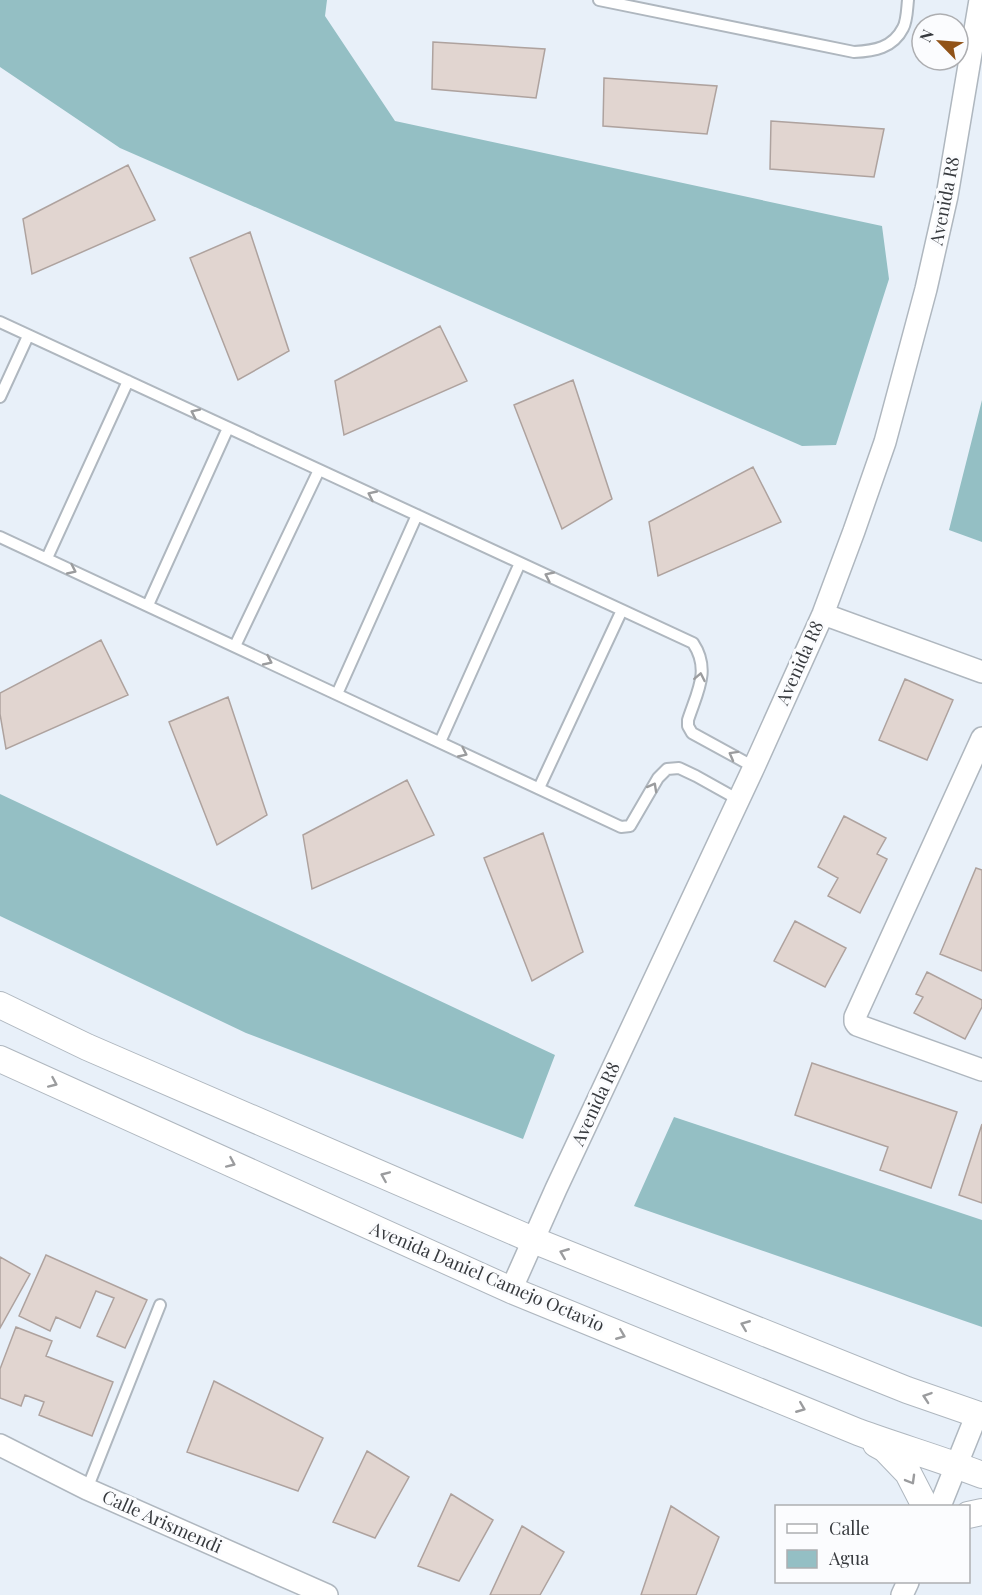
<svg xmlns="http://www.w3.org/2000/svg" width="982" height="1595" viewBox="0 0 982 1595" font-family="'Playfair Display',serif">
<style>
.water{fill:#94bfc4}
.building{fill:#e1d5d0;stroke:#aea29e;stroke-width:1.5}
.lines{fill:none;stroke-linecap:round;stroke-linejoin:round}
.service-casing{stroke:#afb7bf;stroke-width:14}
.minor-casing{stroke:#afb7bf;stroke-width:24}
.tertiary-casing{stroke:#afb7bf;stroke-width:28}
.service{stroke:#fff;stroke-width:10}
.minor{stroke:#fff;stroke-width:21}
.tertiary{stroke:#fff;stroke-width:26}
.oneway{stroke:#9b9c9e}
.labels{text-anchor:middle;stroke-width:6;stroke-linejoin:round;paint-order:stroke}
.street-label{font-size:18px;fill:#373a3e;stroke:#fbfcfe}
</style>
<rect width="100%" height="100%" fill="#e8f0f9"/>
<path class="water" d="M0,0H327L325,16L395,121L882,226L889,279L836,445L802,446L120,148L0,67Z
M982,400V542L949,530Z
M0,794L555,1055L523,1139L246,1033L0,916Z
M674,1117L982,1220V1327L634,1206Z"/>
<path class="building" d="M433,42L545,49L536,98L432,89Z
M604,78L717,86L707,134L603,126Z
M771,121L884,129L874,177L770,169Z
M128,165L155,220L32,274L23,219Z
M250,232L289,351L238,380L190,258Z
M440,326L467,381L344,435L335,381Z
M573,380L612,499L562,529L514,405Z
M753,467L781,522L658,576L649,522Z
M101,640L128,695L6,749L0,714V693Z
M905,679L953,700L927,760L879,740Z
M228,697L267,815L217,845L169,722Z
M407,780L434,835L312,889L303,835Z
M844,816L886,838L877,854L887,859L860,913L828,896L838,878L818,867Z
M543,833L583,952L532,981L484,858Z
M976,868L982,870V971L940,954Z
M795,921L846,948L825,987L774,961Z
M927,972L982,1000V1007L965,1039L914,1013L923,997L916,994Z
M812,1063L957,1112L931,1188L880,1170L888,1147L795,1115Z
M982,1124V1203L959,1195Z
M46,1255L147,1300L125,1348L97,1336L114,1298L96,1291L80,1328L56,1317L50,1331L19,1316Z
M0,1257L30,1274L0,1328Z
M16,1327L52,1341L46,1356L113,1382L92,1436L39,1415L44,1402L25,1395L21,1406L0,1398V1369Z
M214,1381L323,1438L298,1491L187,1452Z
M367,1451L409,1477L375,1538L333,1522Z
M451,1494L493,1520L459,1581L418,1566Z
M671,1506L719,1537L696,1595H641Z
M522,1526L564,1552L540,1595H490Z"/>
<g class="lines">
<defs>
<path id="service" d="M599,0L854,52C874,51 893,48 903,28C907,21 907,9 908,0
M0,322L693,643C711,670 697,692 688,720V726L692,733L754,767
M0,397L28,336
M0,537L621,827L630,826L658,778L667,769L679,768L696,776L739,800
M47,558L128,381
M148,605L228,428
M235,646L319,470
M337,694L417,515
M440,742L520,563
M539,788L622,610
M87,1489L160,1305"/>
<path id="minor" d="M823,614L982,672
M982,738L855,1017V1022L857,1025L982,1070
M511,1290L556,1189L754,767L823,614L854,531L885,442L926,289L947,196L980,0
M0,1445L87,1489L327,1595
M940,1506L977,1414
M902,1595L908,1582"/>
<path id="tertiary" d="M0,1005L87,1047L533,1240L907,1390L982,1416
M0,1059L511,1290L858,1432C899,1447 941,1459 982,1475
M876,1444L885,1449L908,1473L925,1506
M968,1515L982,1512"/>
</defs>
<use href="#service" class="service-casing"/>
<use href="#minor" class="minor-casing"/>
<use href="#tertiary" class="tertiary-casing"/>
<use href="#service" class="service"/>
<use href="#minor" class="minor"/>
<use href="#tertiary" class="tertiary"/>
</g>
<defs><path id="oneway-chevron" d="M-2-3.5L2.5 0L-2 3.5" fill="none" stroke-width="1.6" stroke-linecap="round" stroke-linejoin="round" transform="scale(1.5)"/></defs>
<g class="oneway">
<use href="#oneway-chevron" transform="translate(195 413) rotate(-155)"/>
<use href="#oneway-chevron" transform="translate(372 495) rotate(-155)"/>
<use href="#oneway-chevron" transform="translate(72 570) rotate(25)"/>
<use href="#oneway-chevron" transform="translate(549 576) rotate(-155)"/>
<use href="#oneway-chevron" transform="translate(268 661) rotate(25)"/>
<use href="#oneway-chevron" transform="translate(700 677) rotate(-79)"/>
<use href="#oneway-chevron" transform="translate(463 753) rotate(25)"/>
<use href="#oneway-chevron" transform="translate(733 755) rotate(-151)"/>
<use href="#oneway-chevron" transform="translate(653 787) rotate(-61)"/>
<use href="#oneway-chevron" transform="translate(53 1083) rotate(24)"/>
<use href="#oneway-chevron" transform="translate(231 1163) rotate(24)"/>
<use href="#oneway-chevron" transform="translate(385 1176) rotate(-157)"/>
<use href="#oneway-chevron" transform="translate(564 1253) rotate(-158)"/>
<use href="#oneway-chevron" transform="translate(745 1325) rotate(-158)"/>
<use href="#oneway-chevron" transform="translate(621 1335) rotate(22)"/>
<use href="#oneway-chevron" transform="translate(927 1397) rotate(-161)"/>
<use href="#oneway-chevron" transform="translate(801 1408) rotate(22)"/>
<use href="#oneway-chevron" transform="translate(911 1480) rotate(60)"/>
</g>
<g class="labels">
<g class="street-label">
<text transform="translate(945 201) rotate(-79)" y="6">Avenida R8</text>
<text transform="translate(800 663) rotate(-66)" y="6">Avenida R8</text>
<text transform="translate(596 1104) rotate(-65)" y="6">Avenida R8</text>
<text transform="translate(487 1277) rotate(23)" y="6">Avenida Daniel Camejo Octavio</text>
<text transform="translate(162 1522) rotate(24)" y="6">Calle Arismendi</text>
</g>
</g>
<rect x="775" y="1505" width="195" height="78" fill="#fbfcfe" stroke="#adaeb1" stroke-width="1.5"/>
<rect x="787" y="1524" width="30" height="9" fill="#ffffff" stroke="#adaeb1" stroke-width="1.5"/>
<text x="829" y="1535" font-size="18" fill="#373a3e">Calle</text>
<rect x="787" y="1550" width="30" height="18" fill="#94bfc4" stroke="#adaeb1" stroke-width="1.5"/>
<text x="829" y="1565" font-size="18" fill="#373a3e">Agua</text>
<g transform="translate(940 42) rotate(295)"><circle r="28" fill="#fbfcfe" stroke="#adaeb1" stroke-width="1.5"/>
<path d="M0-4.5L10 22L0 15L-10 22Z" fill="#915318"/>
<text y="-9" font-size="16" font-weight="bold" text-anchor="middle" fill="#373a3e">N</text>
</g>
</svg>
